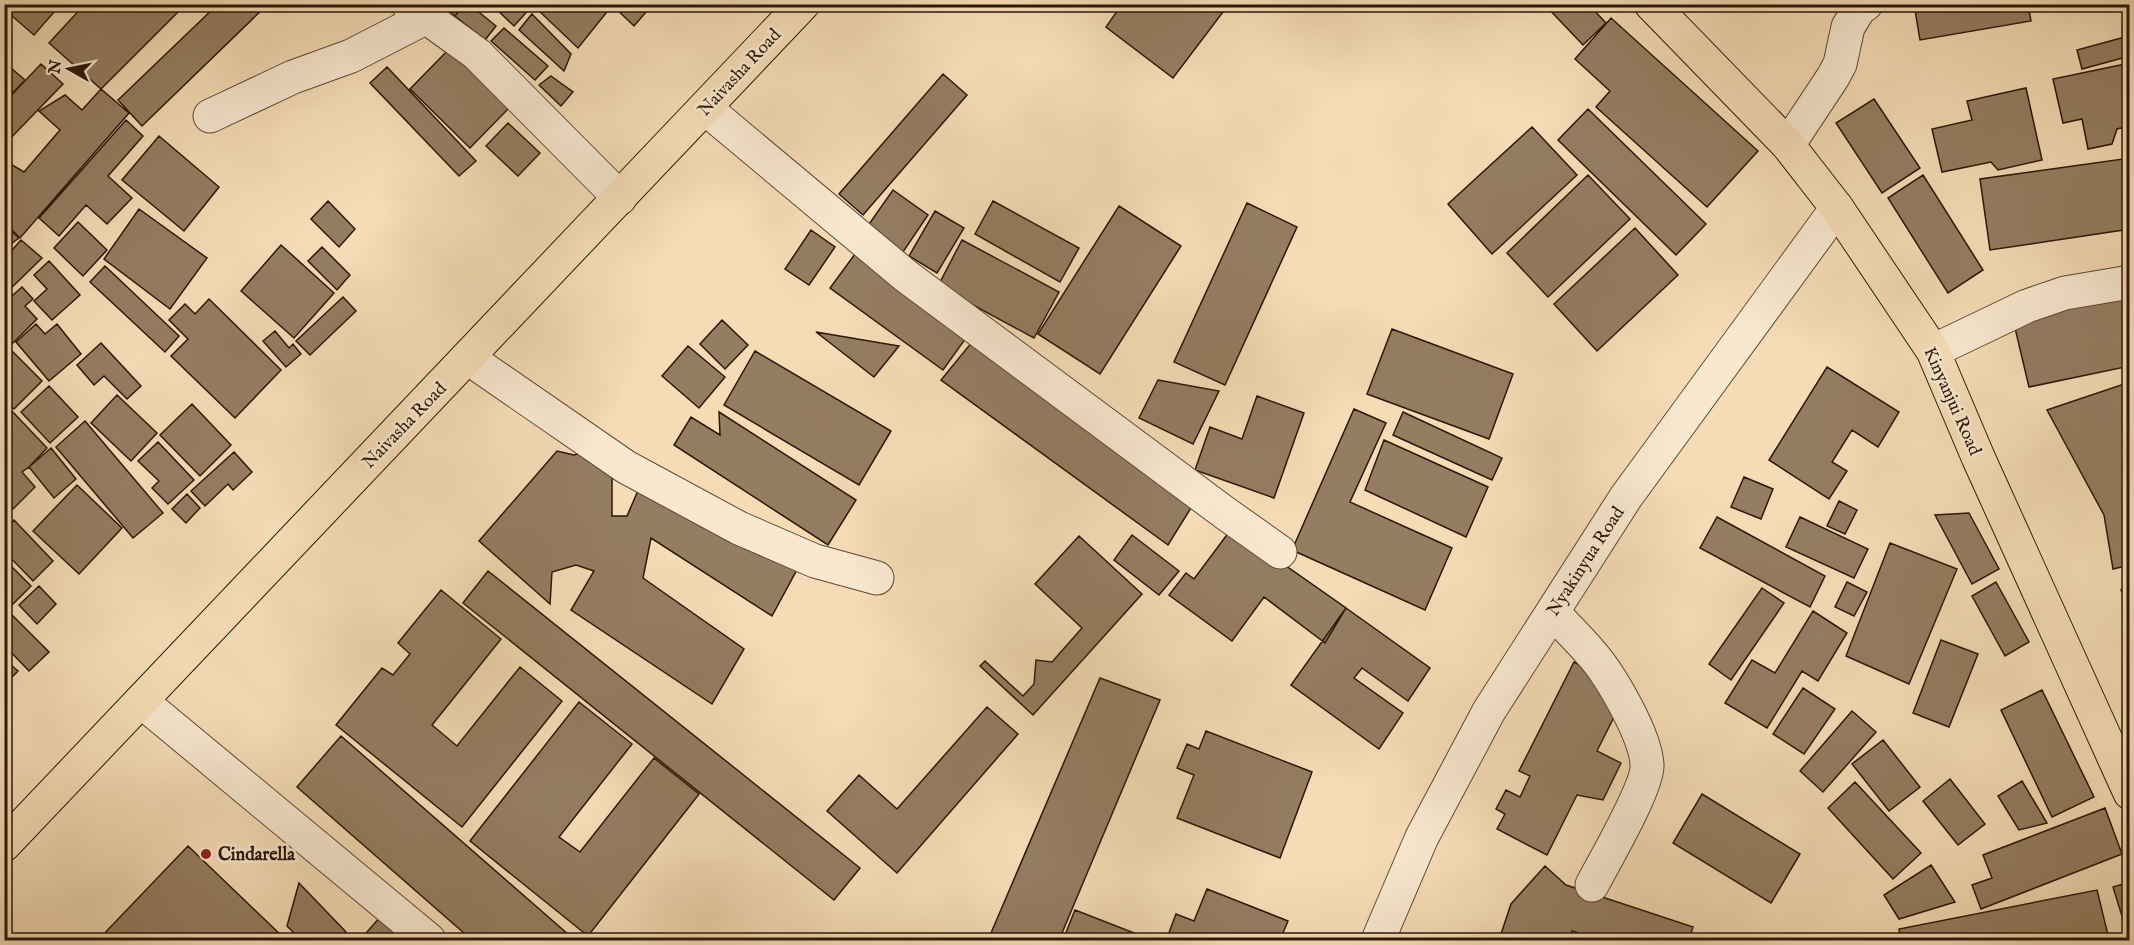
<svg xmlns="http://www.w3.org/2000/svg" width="2134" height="945" viewBox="0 0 2134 945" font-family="'IM FELL English',serif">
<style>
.building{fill:#957d62;stroke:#2d1708;stroke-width:1.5}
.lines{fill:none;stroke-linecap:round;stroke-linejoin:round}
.minor-casing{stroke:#5f4834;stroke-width:35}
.major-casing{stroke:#2d1708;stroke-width:35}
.minor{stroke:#f8e8d0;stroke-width:33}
.major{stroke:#f5dcb6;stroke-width:33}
.poi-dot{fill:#8f2418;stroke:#f8e8d0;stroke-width:2}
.labels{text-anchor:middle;stroke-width:5;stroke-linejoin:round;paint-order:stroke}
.street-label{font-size:18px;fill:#2d1708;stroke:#f8e8d0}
.poi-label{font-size:18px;font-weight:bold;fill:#2d1708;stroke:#f8e8d0;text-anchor:start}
</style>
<rect width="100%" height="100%" fill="#f5dcb6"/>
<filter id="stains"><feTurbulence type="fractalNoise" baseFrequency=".00333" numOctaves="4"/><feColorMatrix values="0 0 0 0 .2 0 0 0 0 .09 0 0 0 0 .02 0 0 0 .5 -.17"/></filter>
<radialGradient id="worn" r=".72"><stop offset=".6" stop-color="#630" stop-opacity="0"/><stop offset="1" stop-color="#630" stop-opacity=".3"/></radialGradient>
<path class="building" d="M4,4H61L34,35L4,9Z
M85,4H186L101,89L49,43Z
M218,4H268L142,126L118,100Z
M441,4H465L455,16Z
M465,4H469L496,26L485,40L455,16Z
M491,4H534L514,26Z
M542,4H566L575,10L579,4H606L610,8L578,48L538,10Z
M611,4H653L634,26Z
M1122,4H1229L1173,78L1106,27Z
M1544,4H1588L1606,23L1583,45Z
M1914,4H2028L2031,21L1920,40Z
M2122,4H2130V33Z
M532,14L571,54L564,71L519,30Z
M1611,18L1758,151L1707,207L1596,107L1610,91L1575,59Z
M504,28L548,66L535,80L491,41Z
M2125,37L2130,56L2082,69L2077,50Z
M451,47L511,106L470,148L410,89Z
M4,62L25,80L4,102Z
M2130,63V126L2117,129L2112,144L2088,149L2082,119L2063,123L2053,79Z
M41,64L63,84L4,145V103Z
M387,67L476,161L459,176L370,83Z
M943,74L967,95L863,215L839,194Z
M551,76L573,92L561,106L539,85Z
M2026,88L2042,160L1998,170L1991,162L1942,172L1932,129L1972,120L1967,101Z
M101,89L129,113L20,238L4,222V160L24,172L60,130L39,111L65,95L82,110Z
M1874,99L1920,168L1882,193L1836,123Z
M1588,109L1706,224L1676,255L1558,140Z
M126,120L143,136L108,176L132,198L107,224L86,205L59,236L39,218Z
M508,123L540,153L518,176L486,146Z
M1532,127L1577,175L1492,254L1448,204Z
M159,136L219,187L184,231L122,180Z
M2130,158V229L1990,250L1980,179Z
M1588,175L1630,219L1548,297L1507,253Z
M1923,175L1983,270L1948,293L1888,198Z
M893,190L928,215L903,252L867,227Z
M328,201L355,229L339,247L311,219Z
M993,201L1079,248L1060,282L975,234Z
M1247,203L1297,227L1225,385L1174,362Z
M1119,206L1181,246L1100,374L1038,334Z
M139,209L207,258L170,309L104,259Z
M935,211L964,228L937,273L909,256Z
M78,222L107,250L83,276L54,248Z
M4,224L19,238L4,249Z
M1635,228L1678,275L1597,351L1554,304Z
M811,230L835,247L809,285L785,269Z
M21,240L42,258L4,295V259Z
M962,240L1059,292L1034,338L938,286Z
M281,245L334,293L294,338L241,291Z
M322,247L350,275L337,290L308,261Z
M858,250L971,331L943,370L830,288Z
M49,261L80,295L52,320L34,301L47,289L34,275Z
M105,266L179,336L165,352L90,282Z
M22,287L33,299L25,306L37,319L12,344L4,336V303Z
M343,297L356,311L310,355L296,341Z
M2130,298V366L2029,387L2015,328L2059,310Z
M209,299L281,370L235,418L171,356L188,339L169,320L185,304L195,314Z
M722,320L748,345L725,369L700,344Z
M36,324L45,334L57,324L81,354L49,381L16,342Z
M1392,329L1513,374L1489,439L1367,394Z
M275,331L289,348L293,344L301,354L286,367L263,341Z
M816,332L899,346L874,377Z
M977,336L1194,503L1168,545L941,380Z
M4,343L42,381L14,409L4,400Z
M101,343L141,386L127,399L104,376L94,385L77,365Z
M688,346L725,377L699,408L662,376Z
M755,351L891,431L859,485L724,405Z
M1827,367L1899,412L1878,447L1852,430L1832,462L1847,471L1829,499L1769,460Z
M1158,380L1219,391L1193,444L1139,418Z
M2130,382V565L2113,569L2104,515L2047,410Z
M49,386L78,417L50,443L21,412Z
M117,395L157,433L131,461L91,423Z
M1257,396L1304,413L1274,498L1195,470L1210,427L1242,439Z
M192,404L231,445L200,476L160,435Z
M10,409L47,448L29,467L22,472L35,487L13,509L4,500V414Z
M1354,409L1386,423L1350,502L1452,548L1425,610L1292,550Z
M719,412L856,500L828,545L674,445L691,417L720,435Z
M1403,412L1502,458L1492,480L1393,435Z
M85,421L163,513L133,538L56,447Z
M1384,440L1488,487L1466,537L1365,490Z
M158,442L194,480L168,504L152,488L159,481L138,461Z
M51,448L76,479L54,498L29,467Z
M592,450L612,468V516H627L640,486L800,564L772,616L651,538L643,578L744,649L712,704L571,610L594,571L576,565L552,572L550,604L479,541L557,451L574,455Z
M234,452L252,472L233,490L228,484L205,506L191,491Z
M1744,477L1773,489L1761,519L1731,507Z
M77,485L122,528L79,574L33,531Z
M187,494L200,508L186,523L172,509Z
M1839,501L1857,510L1845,534L1827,526Z
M1969,513L1999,569L1972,584L1935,515Z
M1717,517L1825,576L1810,607L1700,548Z
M1800,517L1868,549L1854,578L1786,547Z
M14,520L53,561L33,581L4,551V529Z
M1232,528L1346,608L1325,643L1264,597L1232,641L1169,595L1186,573L1194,579Z
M1132,535L1179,571L1159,595L1114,560Z
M1079,536L1142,594L1033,715L980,666L985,661L1023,696L1034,684L1036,660L1052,662L1082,628L1035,584Z
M1890,543L1957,569L1909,684L1846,656Z
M4,559L31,586L4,613Z
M488,571L860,868L834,900L463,603Z
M1847,582L1867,592L1854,616L1835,607Z
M1996,582L2029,642L2005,656L1972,596Z
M39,586L56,604L37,624L19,605Z
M2130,586V610L2121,590Z
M1762,588L1784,603L1731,680L1709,664Z
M441,590L501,639L432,725L457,746L520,667L562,701L462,827L336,725L382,668L393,675L410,654L398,643Z
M1346,608L1430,668L1408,701L1362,668L1354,678L1403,713L1379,749L1291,685Z
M1813,611L1847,633L1818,681L1802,671L1767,728L1725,703L1752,660L1775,673Z
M11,614L49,652L29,671L4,645V620Z
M1941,640L1978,654L1949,727L1913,713Z
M4,659L18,671L4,685Z
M1574,662L1628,689L1597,751L1621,763L1603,800L1577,795L1547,855L1497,829L1505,814L1496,809L1506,790L1520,797L1530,776L1519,771Z
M1100,678L1160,700L1059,940H988Z
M1803,688L1835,709L1804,754L1773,734Z
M2042,690L2094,797L2052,817L2001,710Z
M579,702L632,744L559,837L580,852L654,758L699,794L588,936L470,841Z
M987,707L1018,734L897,873L827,811L859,775L897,809Z
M1852,711L1876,732L1823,792L1800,771Z
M1206,731L1312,772L1280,858L1177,818L1194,775L1177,768L1187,744L1199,749Z
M341,736L569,935L564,940H472L297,787Z
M1883,740L1920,787L1889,811L1852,764Z
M1950,779L1985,824L1958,845L1923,801Z
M2022,781L2047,823L2019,830L1998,796Z
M1855,782L1921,853L1893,879L1828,808Z
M1702,794L1800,854L1771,903L1673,843Z
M2105,808L2122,854L1981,909L1972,885L1992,878L1983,855Z
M188,846L286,940H98Z
M1931,865L1955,902L1899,919L1884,895Z
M1545,866L1566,885L1693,927L1689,940H1601L1572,931L1569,940H1499L1511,904Z
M2130,882V928L2126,929L2113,887Z
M299,883L346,932L337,940H301L287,926Z
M1207,889L1288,921L1280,940H1174L1167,938L1176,914L1194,921Z
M2097,890L2109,939L1901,940L1899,929Z
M1075,910L1152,940H1063Z
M381,916L410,940H360Z"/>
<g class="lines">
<defs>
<path id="minor" d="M408,4L477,54L620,198
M705,108L906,276L1225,513L1280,552
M210,116L293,77L351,56L427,17
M1788,145L1833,77L1840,64L1848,27L1859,9L1866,4
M1933,351L2027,306L2065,293L2130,282
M468,358L626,467L739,528L815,561L877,578
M1553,612C1565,626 1578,638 1590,652C1610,674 1646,736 1647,765C1648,787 1604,862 1592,885
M141,701L429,940
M1378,940L1422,837L1489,711L1626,497L1837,208"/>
<path id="major" d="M1651,4L1788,145L1837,208L1933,351L1978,457L2130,793
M4,845L803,4"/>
</defs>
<use href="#minor" class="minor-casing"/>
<use href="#major" class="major-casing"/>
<use href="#minor" class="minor"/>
<use href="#major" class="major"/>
</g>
<circle class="poi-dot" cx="206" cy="854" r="6"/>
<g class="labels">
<g class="street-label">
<text transform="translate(739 72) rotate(-47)" y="6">Naivasha Road</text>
<text transform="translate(1953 401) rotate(66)" y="6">Kinyanjui Road</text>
<text transform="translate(404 425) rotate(-46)" y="6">Naivasha Road</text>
<text transform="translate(1585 561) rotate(-57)" y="6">Nyakinyua Road</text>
</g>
<g class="poi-label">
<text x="218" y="860">Cindarella</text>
</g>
</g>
<rect width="2134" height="945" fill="none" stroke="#f5dcb6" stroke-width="24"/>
<rect x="6" y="6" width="2122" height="933" fill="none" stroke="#2d1708" stroke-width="3"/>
<rect x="12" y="12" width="2110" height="921" fill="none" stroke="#2d1708" stroke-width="1.5"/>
<g transform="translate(69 69) rotate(279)" stroke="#f8e8d0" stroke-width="4.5" paint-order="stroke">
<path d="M0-4.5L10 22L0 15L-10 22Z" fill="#2d1708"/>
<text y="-9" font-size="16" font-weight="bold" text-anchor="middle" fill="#2d1708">N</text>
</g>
<rect width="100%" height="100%" filter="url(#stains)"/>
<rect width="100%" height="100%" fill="url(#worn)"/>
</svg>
